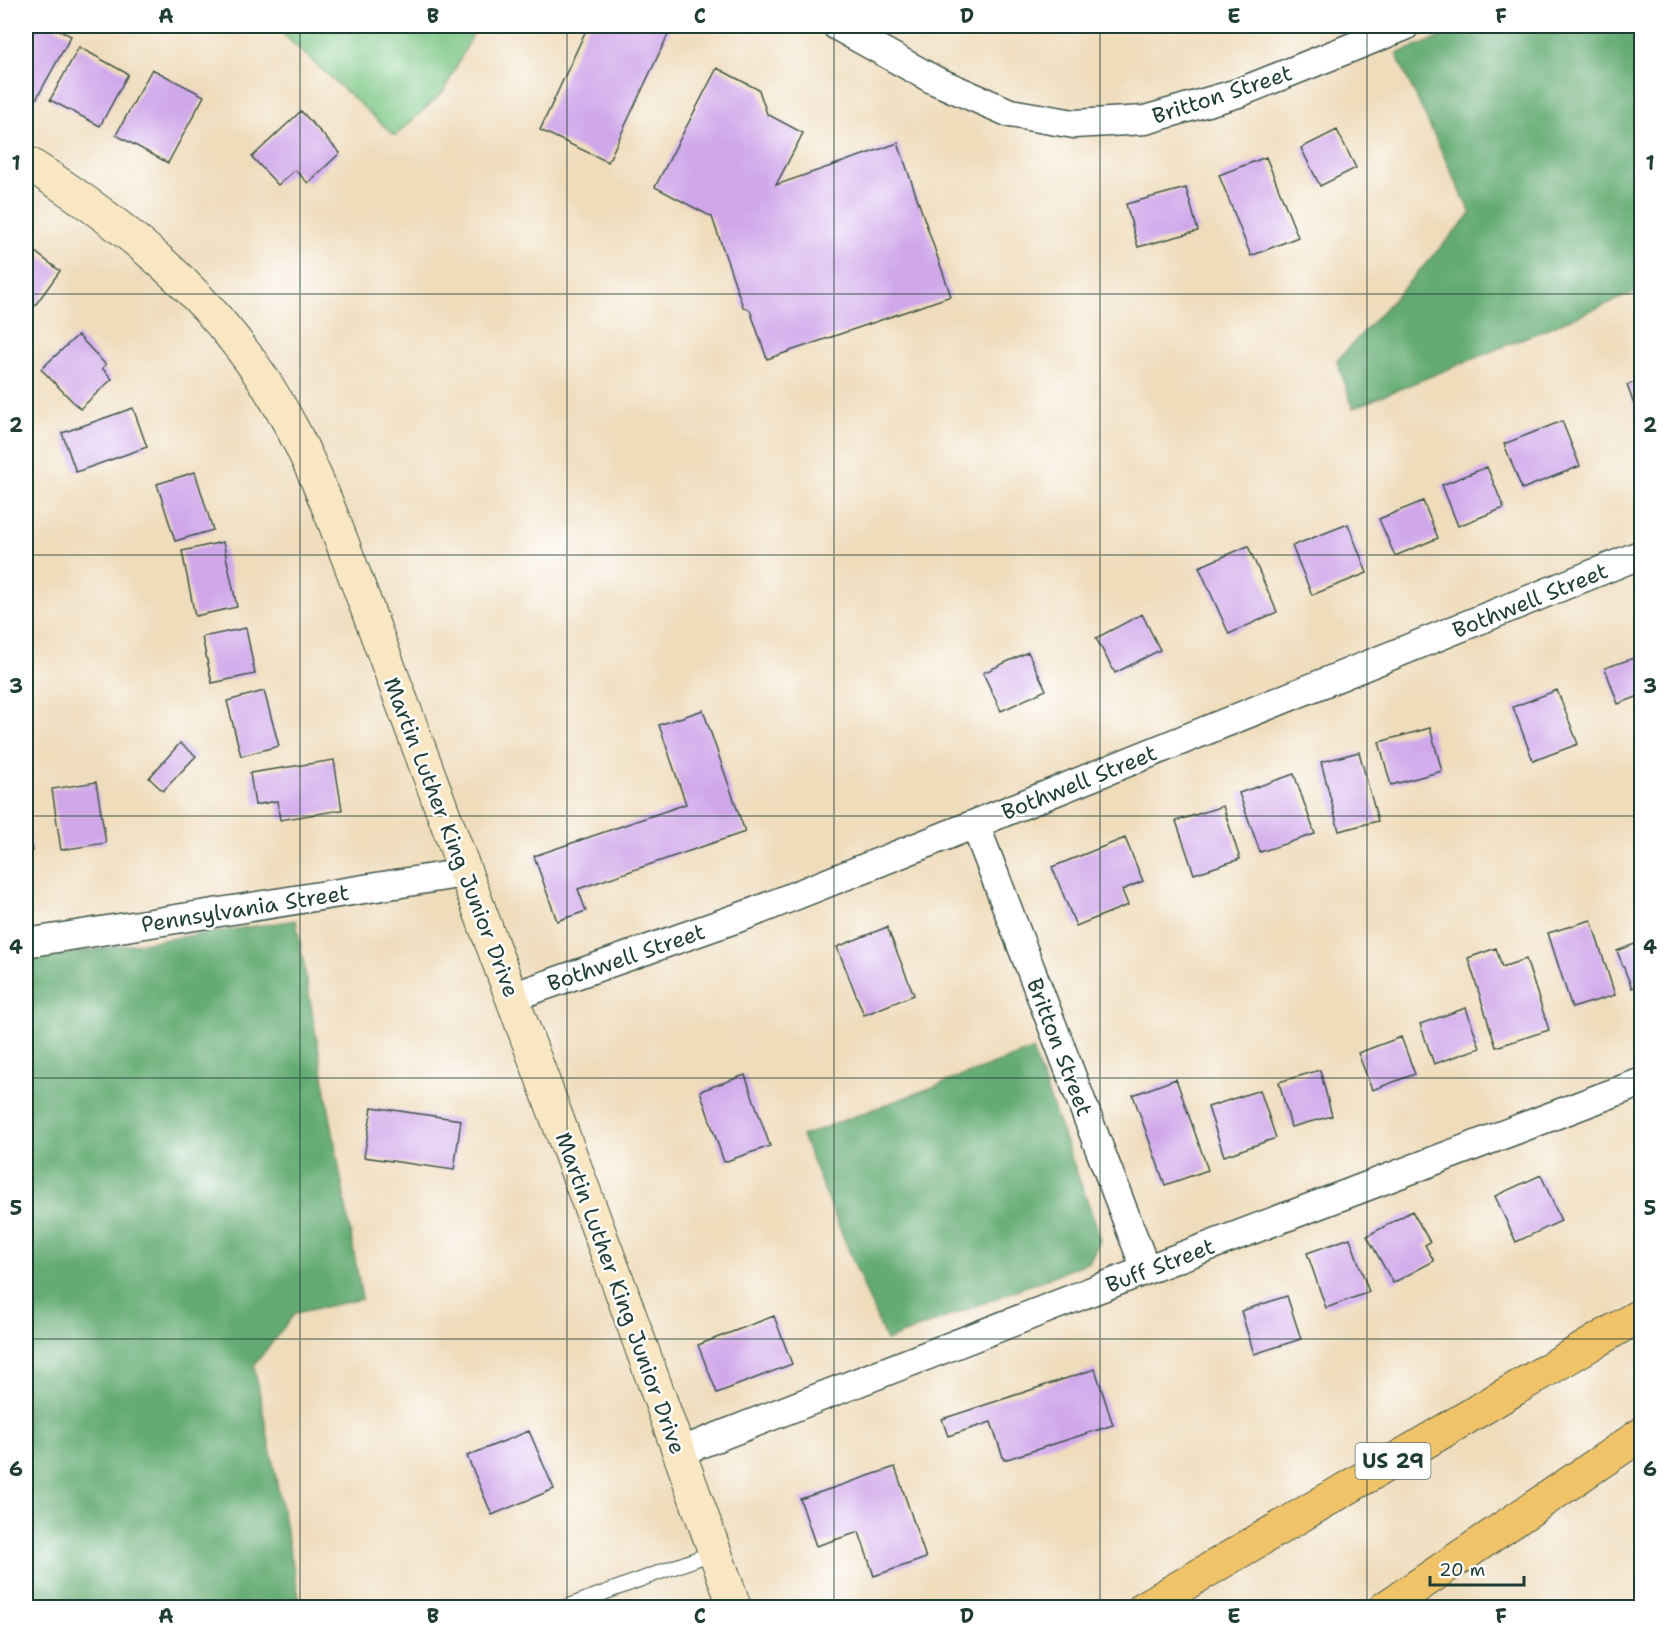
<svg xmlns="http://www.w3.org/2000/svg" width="1667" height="1633" viewBox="0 0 1667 1633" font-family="'Shantell Sans',sans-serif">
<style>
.green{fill:#7bc684;stroke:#4d825c;stroke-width:1.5}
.forest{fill:#64ab72;stroke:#427453;stroke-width:1.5}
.building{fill:#d0a8ea}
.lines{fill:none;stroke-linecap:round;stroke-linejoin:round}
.service-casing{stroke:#3e5548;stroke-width:16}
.minor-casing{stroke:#3e5548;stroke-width:31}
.secondary-casing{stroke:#3e5548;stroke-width:35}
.motorway-casing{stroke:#3e5548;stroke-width:35}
.service{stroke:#fff;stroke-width:14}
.minor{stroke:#fff;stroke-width:28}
.secondary{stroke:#f9e7c3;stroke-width:33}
.motorway{stroke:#f1c369;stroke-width:33}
.grid{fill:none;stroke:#1f3d34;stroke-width:1.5;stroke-opacity:0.55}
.labels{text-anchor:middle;stroke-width:5;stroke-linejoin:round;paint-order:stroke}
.shield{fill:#fff;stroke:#627771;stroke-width:1.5}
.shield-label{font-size:21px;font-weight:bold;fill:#1f3d34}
.street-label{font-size:22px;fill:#1f3d34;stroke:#fff}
.neatline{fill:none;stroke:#1f3d34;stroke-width:2}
.grid-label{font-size:20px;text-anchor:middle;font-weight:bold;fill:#1f3d34}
</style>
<rect width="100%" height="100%" fill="#fff"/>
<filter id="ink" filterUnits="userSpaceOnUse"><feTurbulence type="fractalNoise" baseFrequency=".0167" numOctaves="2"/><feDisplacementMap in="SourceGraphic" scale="12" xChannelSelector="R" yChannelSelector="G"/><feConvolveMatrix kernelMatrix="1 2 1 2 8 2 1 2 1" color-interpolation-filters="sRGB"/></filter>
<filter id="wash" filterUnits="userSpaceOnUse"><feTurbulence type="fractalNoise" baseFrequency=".008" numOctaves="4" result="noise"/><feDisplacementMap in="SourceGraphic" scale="24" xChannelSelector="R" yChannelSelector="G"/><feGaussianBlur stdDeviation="1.35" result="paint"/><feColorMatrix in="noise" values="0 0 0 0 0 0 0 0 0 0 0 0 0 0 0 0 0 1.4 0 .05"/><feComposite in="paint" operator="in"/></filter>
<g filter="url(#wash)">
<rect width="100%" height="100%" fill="#efdcbb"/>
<path class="green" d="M288,26H477L443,92L395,136L283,34Z"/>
<path class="forest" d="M1472,26H1641V290L1353,408L1337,361L1471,214L1396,54Z
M296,920L362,1299L295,1313L254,1365L301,1607H26V960Z
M1032,1050L1101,1239L1089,1262L886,1341L802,1136Z"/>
<g id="blocks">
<path class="building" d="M26,26H52L71,36L34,103L26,99Z
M588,26H672L608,162L540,130Z
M79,47L128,74L100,126L50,100Z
M717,68L759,90L767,114L803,133L776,185L898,143L951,296L767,359L750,310L743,307L712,217L655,187Z
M152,69L204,96L168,163L116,135Z
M301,111L340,153L308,183L295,170L278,185L252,157Z
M1337,130L1356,168L1320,186L1301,148Z
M1266,157L1298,237L1251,256L1219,175Z
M1186,188L1198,231L1138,247L1126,204Z
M26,245L60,271L26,318Z
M78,335L106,365L102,368L112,379L80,409L41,369Z
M1642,380V424H1641L1627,385Z
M133,408L147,447L76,472L62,433Z
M1562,421L1580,466L1522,489L1504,444Z
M1487,467L1504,508L1458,526L1442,485Z
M195,472L213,530L175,541L157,484Z
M1423,501L1438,538L1395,556L1379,519Z
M1348,524L1367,573L1312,595L1292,546Z
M223,542L237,607L195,616L182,551Z
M1248,546L1277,612L1229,634L1199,567Z
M1142,614L1160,650L1115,673L1096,638Z
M246,628L255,674L212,683L202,637Z
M1028,652L1046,690L1001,711L983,673Z
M1642,655V695L1618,704L1605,668Z
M1557,690L1578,744L1533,761L1513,707Z
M264,691L279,746L241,756L227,701Z
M703,710L745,832L578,889L586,911L557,921L534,856L686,804L659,725Z
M1430,728L1442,771L1391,785L1379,742Z
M180,743L196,756L163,791L149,778Z
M1359,752L1378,821L1339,831L1321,762Z
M334,760L342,810L280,820L277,801L255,805L250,773Z
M1294,774L1315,834L1260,852L1239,793Z
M96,782L106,843L61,850L52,789Z
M1223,806L1240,859L1194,874L1176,821Z
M26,821L32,851L26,852Z
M1125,838L1143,881L1122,890L1128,905L1076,926L1052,867Z
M1591,920L1615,995L1572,1008L1548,933Z
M887,927L914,995L864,1015L837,947Z
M1642,941V984L1632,988L1617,951Z
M1496,948L1502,967L1526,959L1549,1030L1496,1047L1468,958Z
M1466,1008L1480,1048L1434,1064L1420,1024Z
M1401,1037L1415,1074L1372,1090L1358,1053Z
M1320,1070L1332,1116L1291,1127L1279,1082Z
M745,1075L770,1146L724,1162L700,1091Z
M1176,1079L1208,1170L1165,1185L1133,1095Z
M1260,1090L1276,1138L1224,1156L1208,1107Z
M372,1107L461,1120L454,1170L364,1157Z
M1541,1175L1561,1221L1516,1242L1495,1196Z
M1412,1211L1430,1242L1425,1245L1434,1261L1393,1283L1367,1236Z
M1350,1238L1369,1292L1326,1308L1307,1253Z
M1287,1296L1301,1339L1254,1354L1241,1311Z
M774,1316L792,1364L717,1393L698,1345Z
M1095,1369L1113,1425L1004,1460L991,1422L948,1436L942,1419Z
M529,1431L554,1489L492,1515L467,1456Z
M895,1467L926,1558L874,1576L859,1532L816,1546L800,1499Z"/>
</g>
</g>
<g filter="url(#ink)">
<use href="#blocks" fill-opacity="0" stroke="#3e5548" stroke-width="1.5"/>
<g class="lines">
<defs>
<path id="service" d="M563,1608L715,1552"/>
<path id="minor" d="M837,26L934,80L1010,113L1074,124L1145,120L1238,93L1405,26
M975,824L1146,1270
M26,943L464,873
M512,997L749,914L975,824L1642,554
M679,1452L1146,1270L1642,1082"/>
<path id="secondary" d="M26,162C137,232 231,311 293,430C322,485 343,545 365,603L619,1285L735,1608"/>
<path id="motorway" d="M1144,1608L1642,1314
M1385,1608L1642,1434"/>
</defs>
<use href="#service" class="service-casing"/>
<use href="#minor" class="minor-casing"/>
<use href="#secondary" class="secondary-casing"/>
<use href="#motorway" class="motorway-casing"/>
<use href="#service" class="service"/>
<use href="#minor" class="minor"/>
<use href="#secondary" class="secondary"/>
<use href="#motorway" class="motorway"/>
</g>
</g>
<path class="grid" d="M300,26V1608M567,26V1608M834,26V1608M1100,26V1608M1367,26V1608M26,294H1642M26,555H1642M26,816H1642M26,1078H1642M26,1339H1642"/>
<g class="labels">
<rect class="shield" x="1355.5" y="1443" width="75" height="36" rx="4.5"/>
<g class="shield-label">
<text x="1393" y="1468">US 29</text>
</g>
<g class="street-label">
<text transform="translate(1222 94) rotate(-18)" y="8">Britton Street</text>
<text transform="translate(1530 600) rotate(-22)" y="8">Bothwell Street</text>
<text transform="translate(1079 782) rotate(-22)" y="8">Bothwell Street</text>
<text transform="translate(452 837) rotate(69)" y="8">Martin Luther King Junior Drive</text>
<text transform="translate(245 908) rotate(-9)" y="8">Pennsylvania Street</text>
<text transform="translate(626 957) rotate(-19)" y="8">Bothwell Street</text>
<text transform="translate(1060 1047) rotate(69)" y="8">Britton Street</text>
<text transform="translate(1160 1265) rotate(-21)" y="8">Buff Street</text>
<text transform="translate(621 1293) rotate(70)" y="8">Martin Luther King Junior Drive</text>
</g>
</g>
<rect width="1667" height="1633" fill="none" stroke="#fff" stroke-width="66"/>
<path d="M1430 1576v9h94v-9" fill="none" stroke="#1f3d34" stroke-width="3"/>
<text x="1439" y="1576" font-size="18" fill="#1f3d34" stroke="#ffffff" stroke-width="4.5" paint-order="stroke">20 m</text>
<rect x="33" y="33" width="1601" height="1567" class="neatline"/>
<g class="grid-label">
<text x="166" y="23">A</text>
<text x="433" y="23">B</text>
<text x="700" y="23">C</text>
<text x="967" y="23">D</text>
<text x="1234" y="23">E</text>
<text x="1501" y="23">F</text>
<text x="16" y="170">1</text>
<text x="1650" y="170">1</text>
<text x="16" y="432">2</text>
<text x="1650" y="432">2</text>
<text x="16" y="693">3</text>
<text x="1650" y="693">3</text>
<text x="16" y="954">4</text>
<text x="1650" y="954">4</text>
<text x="16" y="1215">5</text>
<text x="1650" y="1215">5</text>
<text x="16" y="1476">6</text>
<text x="1650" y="1476">6</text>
<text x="166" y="1623">A</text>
<text x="433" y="1623">B</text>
<text x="700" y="1623">C</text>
<text x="967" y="1623">D</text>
<text x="1234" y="1623">E</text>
<text x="1501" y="1623">F</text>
</g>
</svg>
